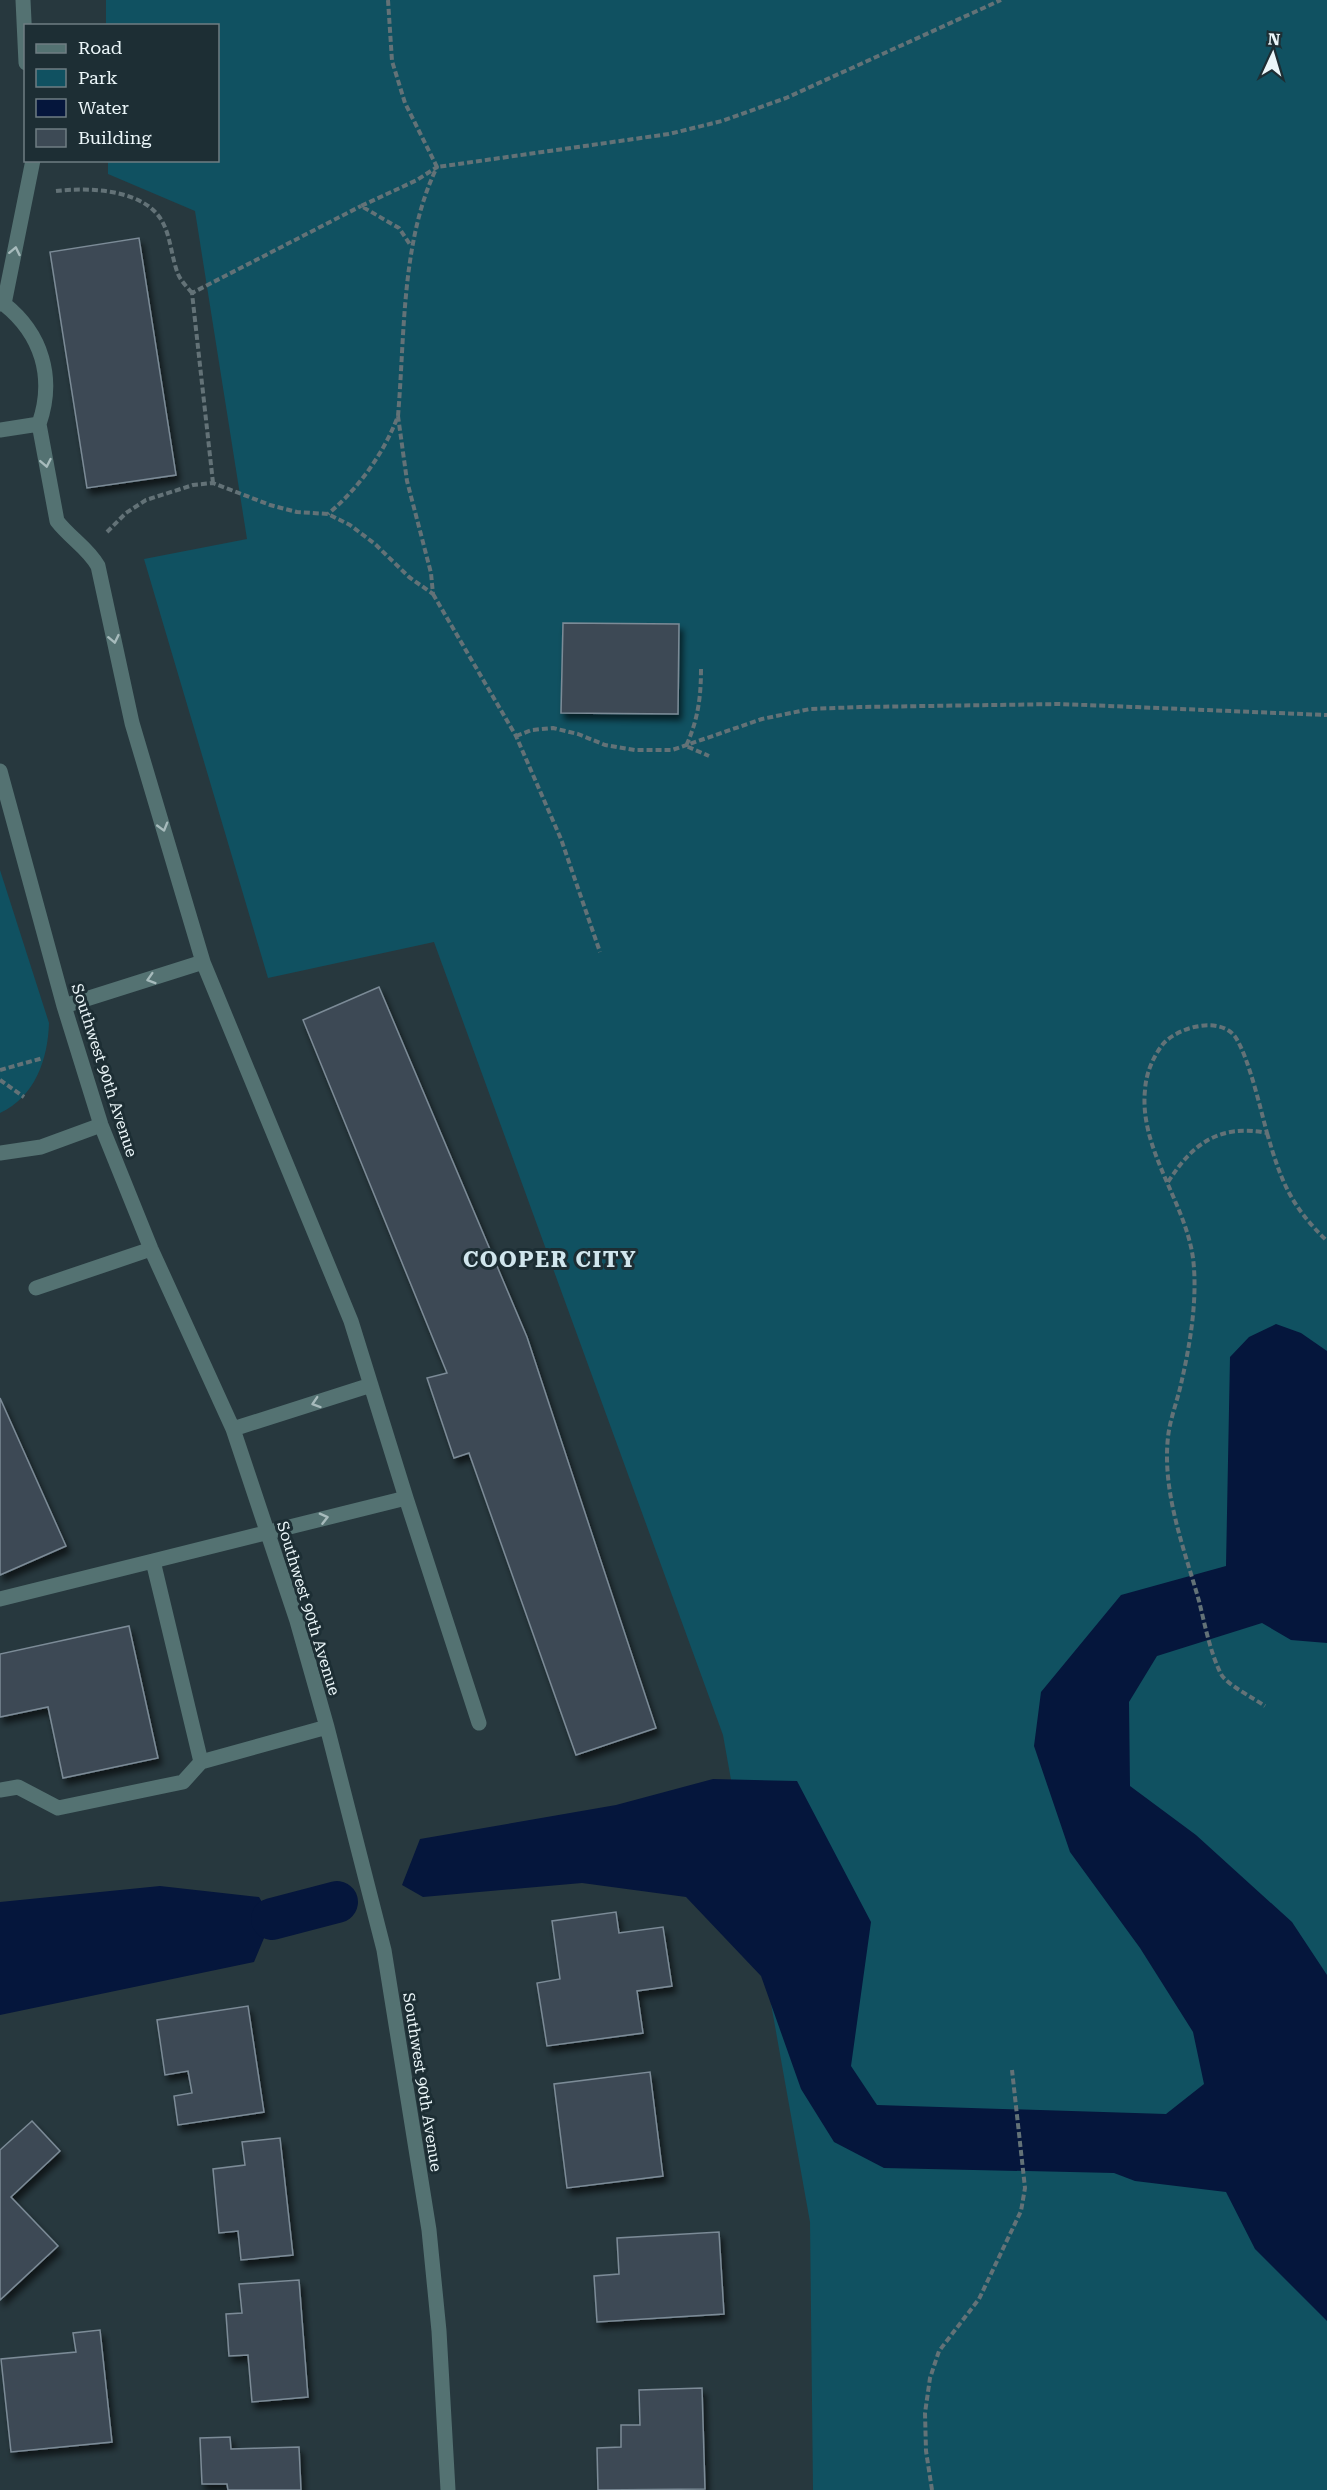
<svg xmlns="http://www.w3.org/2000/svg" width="1327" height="2490" viewBox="0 0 1327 2490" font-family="'Roboto Serif',serif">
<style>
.green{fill:#105161}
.water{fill:#05163c}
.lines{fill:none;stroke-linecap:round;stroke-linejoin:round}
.canal{stroke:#05163c;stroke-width:42}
.building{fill:#3d4a55;stroke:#7c8b97;stroke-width:1.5;filter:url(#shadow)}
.path{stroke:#637277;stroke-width:4;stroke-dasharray:6 3;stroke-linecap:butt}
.minor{stroke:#547272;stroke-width:15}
.oneway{stroke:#a7bbbc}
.labels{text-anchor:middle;stroke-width:6;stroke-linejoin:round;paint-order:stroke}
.street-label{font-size:16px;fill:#ebf6f9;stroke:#1d2e34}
.district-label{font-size:22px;font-weight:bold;letter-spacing:1.5px;fill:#d1e6ed;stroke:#1d2e34}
</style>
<defs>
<filter id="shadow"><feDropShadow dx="3.5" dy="6" stdDeviation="3" flood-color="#0009"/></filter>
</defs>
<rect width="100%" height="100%" fill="#27383e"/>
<path class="green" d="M106,0H1327V2490H813L810,2222L723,1735L434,942L268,978L144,559L247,539L195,211L108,174V161L218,160V26L106,25Z
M0,870L49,1023C48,1059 35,1097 0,1113Z"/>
<path class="water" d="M1276,1324L1301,1333L1327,1351V1643L1291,1640L1262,1623L1157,1656L1129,1702L1130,1786L1196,1835L1292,1922L1327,1975V2321L1255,2249L1226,2192L1135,2181L1114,2173L884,2168L834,2142L801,2089L761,1976L686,1897L582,1883L423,1897L402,1885L420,1839L616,1805L713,1779L797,1781L871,1922L851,2066L877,2105L1166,2114L1204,2084L1193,2032L1140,1948L1070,1852L1034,1746L1041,1692L1121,1595L1226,1566L1230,1357L1249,1337Z
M160,1886L259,1897L272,1919L254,1962L0,2015V1902Z"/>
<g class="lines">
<path class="canal" d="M272,1919L337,1902"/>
</g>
<path class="building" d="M139,238L176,475L87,488L50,252Z
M563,623L679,624L678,714L561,713Z
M379,987L527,1337L656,1728L576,1755L469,1453L454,1458L427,1378L447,1373L303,1020Z
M0,1398L66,1546L0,1575Z
M129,1626L158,1758L63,1778L48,1707L0,1717V1654Z
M616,1912L619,1933L663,1927L672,1986L637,1991L643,2033L547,2046L537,1983L560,1979L552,1921Z
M248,2006L264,2112L178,2125L174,2096L192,2093L188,2071L165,2075L157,2020Z
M650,2072L663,2176L567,2188L554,2084Z
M32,2121L60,2151L11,2197L58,2246L0,2300V2150Z
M280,2138L293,2255L241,2260L238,2231L219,2233L213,2169L245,2165L242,2142Z
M719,2232L724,2314L597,2322L594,2276L619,2274L617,2238Z
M299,2280L308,2397L252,2402L248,2355L229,2356L226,2314L242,2313L239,2284Z
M100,2330L112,2442L11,2452L1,2359L76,2352L73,2333Z
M702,2388L705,2489L598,2490L597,2448L621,2447V2425H640L639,2390Z
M230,2437L231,2449L299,2447L301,2490H228L227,2484H202L200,2438Z"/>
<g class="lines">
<path class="path" d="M388,0L392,61L405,103L437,167L669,134L722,121L786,98L1001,0
M56,191C90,187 148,189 164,225C171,240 172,259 178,274C181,281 187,287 192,293
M398,416C405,334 401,241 437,167L417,180L361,206L399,228L411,246
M213,483L192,293L361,206
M107,532L126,513L146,500L193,485L213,483L270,505L297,512L328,514L350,525L375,544L409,577L433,594L431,573L407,481L398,416C384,453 359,488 328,514
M433,594L516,736L561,839L600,952
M701,669C701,697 698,720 686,746L709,756
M516,736L532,730L553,728L578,734L605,745L635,750H672L762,719L810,709L860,707L1060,704L1327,715
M0,1070L43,1058
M0,1080L24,1097
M1267,1133C1281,1181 1290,1205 1327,1241
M1168,1182C1193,1143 1219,1124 1267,1133C1260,1107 1249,1059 1236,1038C1221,1015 1178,1027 1163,1044C1153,1057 1146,1073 1145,1090C1139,1149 1185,1201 1193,1258C1198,1299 1190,1345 1181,1384C1177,1402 1170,1419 1168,1437C1162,1493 1184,1548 1199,1601C1205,1625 1210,1652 1221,1674C1226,1684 1255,1699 1265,1706
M932,2490L926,2451L925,2413L930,2378L939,2351L979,2299L1021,2211L1025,2188L1012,2070"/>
<path class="minor" d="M23,0L26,63
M0,304H4L33,160
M4,304C42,334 55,378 39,424
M0,430L39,424L57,521C70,538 88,548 98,566L132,723L203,962L64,1006
M0,771L64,1006L101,1125L151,1249L233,1429L297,1621L327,1727L384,1950L407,2093L429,2230L439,2331L448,2490
M203,962L351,1321L406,1498L479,1723
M0,1153L41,1147L101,1125
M36,1288L151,1249
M233,1429L371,1385
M0,1599L153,1561
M201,1762L153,1561L406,1498
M0,1790L18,1787L58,1808L183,1782L201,1762L327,1727"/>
</g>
<defs><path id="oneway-chevron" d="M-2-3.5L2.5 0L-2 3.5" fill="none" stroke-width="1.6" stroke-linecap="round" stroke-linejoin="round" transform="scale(1.5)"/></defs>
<g class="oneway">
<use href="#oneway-chevron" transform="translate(15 251) rotate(-78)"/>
<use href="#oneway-chevron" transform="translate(46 463) rotate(79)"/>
<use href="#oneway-chevron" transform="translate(114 639) rotate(78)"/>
<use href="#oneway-chevron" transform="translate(163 827) rotate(74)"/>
<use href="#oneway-chevron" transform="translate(151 979) rotate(163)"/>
<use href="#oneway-chevron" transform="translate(316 1403) rotate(162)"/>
<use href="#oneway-chevron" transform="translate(324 1518) rotate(-14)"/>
</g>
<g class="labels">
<g class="street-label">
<text transform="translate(105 1070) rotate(72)" y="6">Southwest 90th Avenue</text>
<text transform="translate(309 1608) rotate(73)" y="6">Southwest 90th Avenue</text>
<text transform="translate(423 2082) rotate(81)" y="6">Southwest 90th Avenue</text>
</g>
<g class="district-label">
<text x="550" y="1267">COOPER CITY</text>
</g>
</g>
<rect x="24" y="24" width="195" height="138" fill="#1d2e34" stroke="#6f7e83" stroke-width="1.5"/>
<rect x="36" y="44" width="30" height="9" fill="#547272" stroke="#6f7e83" stroke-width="1.5"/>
<text x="78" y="54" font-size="18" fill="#ebf6f9">Road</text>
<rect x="36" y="69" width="30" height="18" fill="#105161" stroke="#6f7e83" stroke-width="1.5"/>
<text x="78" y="84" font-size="18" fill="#ebf6f9">Park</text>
<rect x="36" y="99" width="30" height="18" fill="#05163c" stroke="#6f7e83" stroke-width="1.5"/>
<text x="78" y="114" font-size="18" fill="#ebf6f9">Water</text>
<rect x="36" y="129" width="30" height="18" fill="#3d4a55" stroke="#6f7e83" stroke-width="1.5"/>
<text x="78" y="144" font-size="18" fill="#ebf6f9">Building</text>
<g transform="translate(1273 54) rotate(4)" stroke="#1d2e34" stroke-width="4.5" paint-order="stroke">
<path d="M0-4.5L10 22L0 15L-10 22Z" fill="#ebf6f9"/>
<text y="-9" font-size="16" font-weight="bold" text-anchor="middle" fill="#ebf6f9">N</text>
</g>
</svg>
